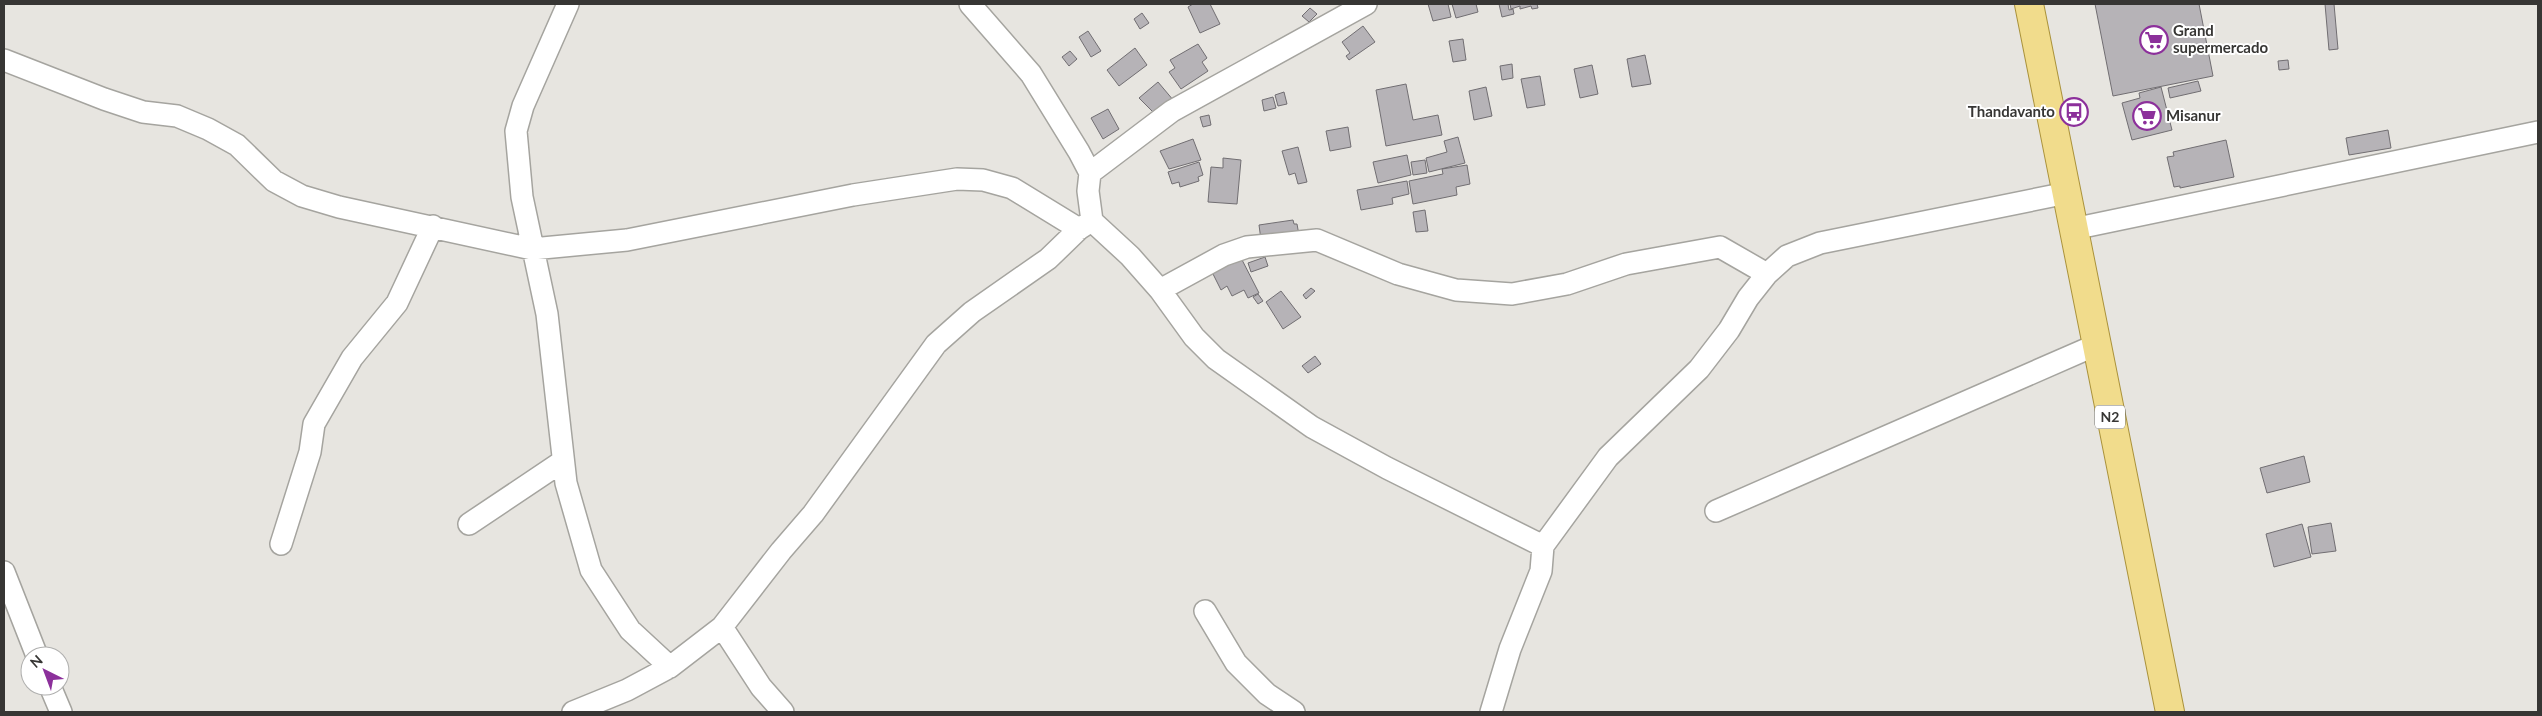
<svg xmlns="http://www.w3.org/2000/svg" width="2542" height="716" viewBox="0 0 2542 716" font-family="Lato,sans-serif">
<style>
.building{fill:#b6b3b7;stroke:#716e72}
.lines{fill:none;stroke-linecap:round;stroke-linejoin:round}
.street-casing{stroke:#a5a49f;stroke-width:24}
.primary-casing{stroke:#aa923b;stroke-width:30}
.street{stroke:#fff;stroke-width:21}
.primary{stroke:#f1dc8c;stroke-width:28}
.labels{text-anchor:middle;stroke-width:4;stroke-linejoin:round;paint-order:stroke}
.shield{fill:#fff;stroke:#737271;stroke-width:1}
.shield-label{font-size:14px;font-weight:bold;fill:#373634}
.poi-label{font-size:15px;font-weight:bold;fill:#373634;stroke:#fff;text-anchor:start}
</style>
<rect width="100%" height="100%" fill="#e7e5e0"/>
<path class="building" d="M1193,4H1210L1220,24L1200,33L1188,7Z
M1428,4H1448L1451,17L1433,21Z
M1452,4H1476L1478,12L1456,18Z
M1499,4H1508L1509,10L1513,9L1514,14L1502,17Z
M1510,4H1537L1538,8L1532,9L1531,6L1520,9V6L1511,9Z
M2095,4H2199L2213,76L2113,96Z
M2325,4H2334L2338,49L2329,50Z
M1310,8L1317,14L1309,22L1302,16Z
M1142,13L1149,23L1140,29L1134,19Z
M1363,26L1375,42L1349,60L1346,56L1350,53L1342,42Z
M1088,31L1101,51L1091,57L1079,37Z
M1463,39L1466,60L1453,62L1449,41Z
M1198,44L1207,58L1202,62L1208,71L1181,89L1169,72L1175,68L1170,60Z
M1135,48L1147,65L1119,86L1107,70Z
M1070,51L1077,59L1069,66L1062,57Z
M1645,55L1651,84L1632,87L1627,59Z
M2288,60L2289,69L2279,70L2278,61Z
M1512,64L1513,78L1502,80L1500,66Z
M1592,65L1598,94L1580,98L1574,69Z
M1540,76L1545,105L1527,108L1521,79Z
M2198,81L2201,91L2170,98L2168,88Z
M1158,82L1174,101L1157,116L1139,98Z
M1406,84L1413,120L1438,115L1442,135L1386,146L1376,90Z
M1486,87L1492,116L1474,120L1469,91Z
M2161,87L2172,130L2132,140L2122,103L2140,98L2139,93Z
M1284,92L1287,104L1278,106L1275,95Z
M1273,97L1276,108L1264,111L1262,100Z
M1108,109L1119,129L1103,139L1091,118Z
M1209,115L1211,125L1203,127L1200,117Z
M1348,127L1351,147L1330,151L1326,131Z
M2388,130L2391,148L2349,155L2346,138Z
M1458,137L1465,163L1429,172L1426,158L1447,152L1444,141Z
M1193,139L1201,160L1169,169L1160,151Z
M2226,140L2234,177L2180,188V186L2174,187L2167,157L2174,156L2173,152Z
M1298,147L1307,182L1298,184L1295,173L1289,175L1282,151Z
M1407,155L1411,175L1378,183L1373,162Z
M1223,158L1241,160L1237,204L1208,202L1211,167L1223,168Z
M1425,160L1427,173L1413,175L1411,162Z
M1199,162L1203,175L1198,177L1199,181L1180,187L1179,182L1172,184L1168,172Z
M1467,165L1470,184L1456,187L1457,195L1413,204L1409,181L1443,174L1442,169Z
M1407,181L1409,194L1392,198L1393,204L1361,210L1357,190Z
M1425,210L1428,231L1416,232L1413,212Z
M1293,220L1294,224H1297L1299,235L1261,240L1259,225Z
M1239,254L1259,293L1248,298L1244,290L1232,296L1227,286L1221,290L1210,268Z
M1265,257L1268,266L1251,272L1248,263Z
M1311,288L1315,291L1306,299L1303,295Z
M1281,291L1301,317L1283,329L1266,302Z
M1258,294L1263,301L1258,304L1253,297Z
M1315,356L1321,364L1308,373L1302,366Z
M2304,456L2310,482L2267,493L2260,468Z
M2331,523L2336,551L2312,554L2308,527Z
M2302,524L2311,557L2274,567L2266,534Z"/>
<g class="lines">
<defs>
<path id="street" d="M568,4L523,106L516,131L522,197L547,314L566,483L591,570L630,630L670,667
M970,4L1031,74L1079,152L1090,173L1088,191L1092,221L1130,256L1160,290L1194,337L1216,359L1312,427L1387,468L1543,546
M4,60L104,99L143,112L177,116L208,129L237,145L274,181L302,196L339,207L532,249L627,240L853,195L957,179L983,180L1012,188L1079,229
M1090,173L1172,111L1366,4
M2073,229L2538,132
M1160,290L1224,255L1247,247L1317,240L1398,274L1456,290L1512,294L1567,284L1626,264L1720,247L1767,274
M1716,511L2096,345
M469,524L563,461
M281,544L310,452L314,424L352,358L397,303L433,226
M4,572L37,656
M1205,611L1236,663L1267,694L1294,712
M722,627L761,687L783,712
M50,686L61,712
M573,712L627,690L670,667L722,627L781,551L813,514L936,344L972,312L1048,259L1079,229L1090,222
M1491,712L1510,649L1541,571L1543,546L1608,457L1699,369L1729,330L1748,298L1767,274L1787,256L1820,243L2067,193"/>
<path id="primary" d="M2029,4L2170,712"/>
</defs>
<use href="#street" class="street-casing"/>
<use href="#primary" class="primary-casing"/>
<use href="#street" class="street"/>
<use href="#primary" class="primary"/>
</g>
<defs>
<symbol id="supermarket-ring" viewBox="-11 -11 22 22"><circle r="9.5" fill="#fff" stroke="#8c309b" stroke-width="1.5"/><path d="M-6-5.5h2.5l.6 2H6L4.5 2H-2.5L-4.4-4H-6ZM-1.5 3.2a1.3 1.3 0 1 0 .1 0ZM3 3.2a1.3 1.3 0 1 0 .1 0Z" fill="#8c309b"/></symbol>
<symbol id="bus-ring" viewBox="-11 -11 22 22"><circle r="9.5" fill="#fff" stroke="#8c309b" stroke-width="1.5"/><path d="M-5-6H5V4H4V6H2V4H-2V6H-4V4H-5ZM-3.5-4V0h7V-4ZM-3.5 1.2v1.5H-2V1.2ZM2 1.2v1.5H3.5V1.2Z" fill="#8c309b"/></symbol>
</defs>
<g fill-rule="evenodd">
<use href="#supermarket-ring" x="2138" y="24" width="32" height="32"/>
<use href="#bus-ring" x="2058" y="96" width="32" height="32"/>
<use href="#supermarket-ring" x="2131" y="100" width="32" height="32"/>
</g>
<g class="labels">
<rect class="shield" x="2095" y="405.5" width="30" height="23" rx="4"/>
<g class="shield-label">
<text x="2110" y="422">N2</text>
</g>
<g class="poi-label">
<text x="2173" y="36">Grand<tspan x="2173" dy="17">supermercado</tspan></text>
<text x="2055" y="117" text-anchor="end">Thandavanto</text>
<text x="2166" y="121">Misanur</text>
</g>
</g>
<rect width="2542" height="716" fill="none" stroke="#373634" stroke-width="10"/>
<g transform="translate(45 671) rotate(318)"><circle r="24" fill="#ffffff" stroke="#afafae"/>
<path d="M0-4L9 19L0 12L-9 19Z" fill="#8c309b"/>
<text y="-8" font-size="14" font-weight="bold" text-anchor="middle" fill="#373634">N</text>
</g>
</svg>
